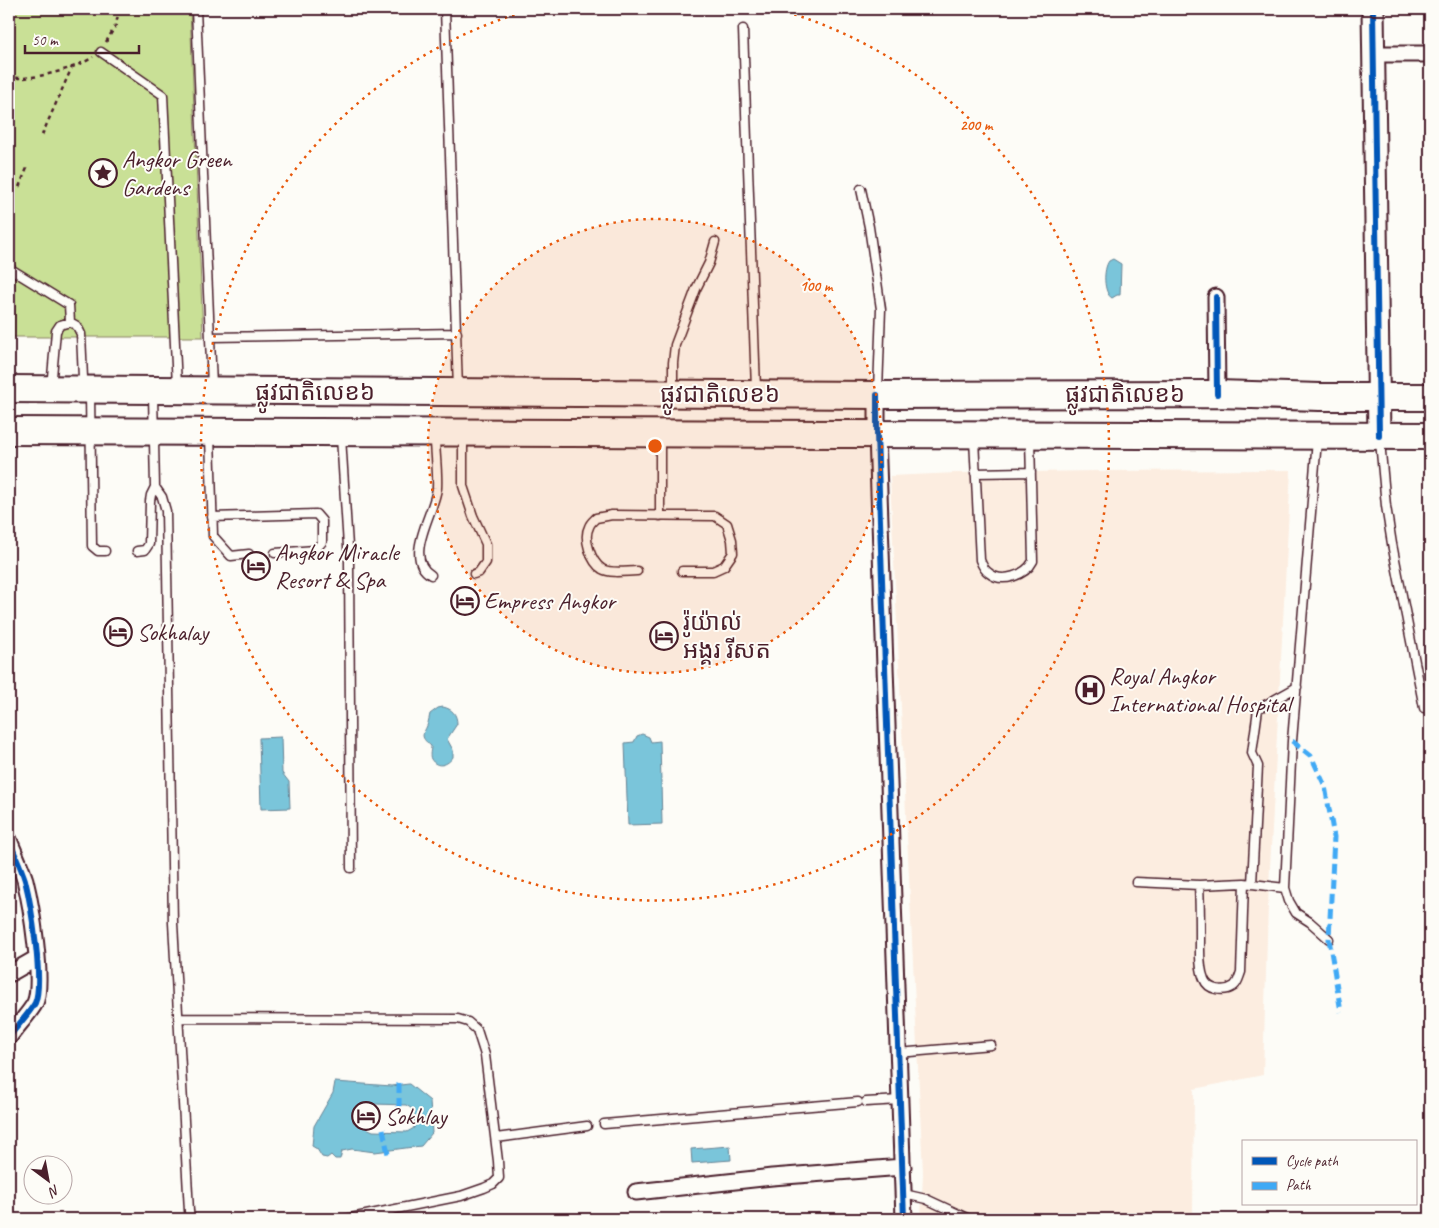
<svg xmlns="http://www.w3.org/2000/svg" width="1439" height="1228" viewBox="0 0 1439 1228" font-family="Caveat,'Noto Sans Khmer',sans-serif">
<style>
.built{fill:#fcede0}
.green{fill:#c9e096;stroke:#8a8060}
.water{fill:#7ac5da;stroke:#678394;fill-rule:evenodd}
.lines{fill:none;stroke-linecap:round;stroke-linejoin:round}
.lane-casing{stroke:#4a1f2b;stroke-width:11}
.street-casing{stroke:#4a1f2b;stroke-width:19}
.secondary-casing{stroke:#4a1f2b;stroke-width:25}
.highway-casing{stroke:#4a1f2b;stroke-width:30}
.path{stroke:#4a1f2b;stroke-width:2.5;stroke-dasharray:4 4;stroke-linecap:butt}
.lane{stroke:#fdfcf7;stroke-width:8}
.street{stroke:#fdfcf7;stroke-width:15}
.secondary{stroke:#fdfcf7;stroke-width:21}
.highway{stroke:#fdfcf7;stroke-width:26}
.quiet{stroke:#3fa9f5;stroke-width:5;stroke-dasharray:10 5;stroke-linecap:butt}
.cycleway-casing{stroke:#fdfcf7;stroke-width:9}
.cycleway{stroke:#0057b8;stroke-width:6}
.ring{fill:none;stroke:#e8590c;stroke-width:2.5;stroke-dasharray:2.5 5}
.labels{text-anchor:middle;stroke-width:4;stroke-linejoin:round;paint-order:stroke}
.poi-label{font-size:24px;fill:#4a1f2b;stroke:#fdfcf7;text-anchor:start}
.street-label{font-size:24px;fill:#4a1f2b;stroke:#fdfcf7}
.centre{fill:#e8590c;stroke:#fdfcf7;stroke-width:2.5}
.ring-label{font-size:15px;text-anchor:middle;font-weight:bold;fill:#e8590c;stroke:#fdfcf7;stroke-width:4;stroke-linejoin:round;paint-order:stroke}
</style>
<rect width="100%" height="100%" fill="#fdfcf7"/>
<filter id="ink" filterUnits="userSpaceOnUse"><feTurbulence type="fractalNoise" baseFrequency=".02" numOctaves="2"/><feDisplacementMap in="SourceGraphic" scale="10" xChannelSelector="R" yChannelSelector="G"/><feConvolveMatrix kernelMatrix="1 2 1 2 8 2 1 2 1" color-interpolation-filters="sRGB"/></filter>
<g filter="url(#ink)">
<path class="built" d="M1291,470L1268,905L1263,1075L1194,1089L1193,1219H921L923,1173L890,476L956,473L1098,471Z"/>
<path class="green" d="M9,9H190L203,337H9Z"/>
<path class="water" d="M1113,259L1121,264L1120,295H1117L1112,298C1103,293 1103,269 1109,261Z
M443,707C452,709 457,714 457,724L447,739L453,750V757C448,765 437,769 431,759C429,755 431,750 431,746C418,735 424,735 428,723C429,720 429,717 430,714L438,708Z
M642,734L649,737L651,742L660,741L662,824L628,825L625,743L634,742L637,736Z
M281,737L282,773L289,782L290,808L261,809L259,738Z
M335,1082L392,1086L409,1084L430,1101L432,1133L421,1146L375,1152L352,1149L342,1151L340,1159H335L331,1155L327,1158L322,1157L317,1149L312,1146L314,1126L333,1093ZM374,1104L406,1105L414,1110V1128L407,1132L373,1131L353,1122L356,1109Z
M730,1146L731,1160L692,1163L691,1149Z"/>
<g class="lines">
<defs>
<path id="lane" d="M196,9L212,386
M445,9L458,389
M743,29L756,389
M101,52L163,95L177,386
M861,189L869,227L881,309L878,390
M9,268L69,305L70,322
M211,337L457,333
M48,383L52,377L56,331L60,325L70,322L77,326L81,334L83,378L86,384
M673,390V363L675,345L696,289L709,263L715,242
M90,394L92,546L98,551H105
M210,436L213,536L231,556L249,554
M463,436V486L473,516L486,544V562L479,572L474,574
M341,437L349,562L351,868
M974,439L980,560C982,565 984,570 989,573C1002,584 1026,575 1033,561L1030,439
M1380,441L1386,506L1392,544L1424,708
M975,473L1031,472
M155,487L162,497L166,511L173,923L189,1211L190,1219
M660,516V438
M212,517L316,514L322,521V542L315,550L275,553
M137,551L145,550L149,544L150,501L151,495L155,487L153,395
M637,571C627,571 611,574 602,569C591,562 583,538 589,527C590,523 594,520 596,518L612,515L715,516L727,524L732,540L733,553L724,566L713,571H682
M431,575C402,558 435,512 437,488C438,471 435,454 435,437
M1136,882L1199,885L1244,883L1285,888L1292,741L1317,440
M1252,884L1258,766L1252,753L1258,709L1297,687
M1199,885C1200,903 1200,921 1200,940C1200,952 1199,967 1204,979C1208,990 1224,993 1234,986C1238,983 1239,977 1241,972L1244,883
M1285,888L1289,901L1296,913L1310,922L1329,939
M179,1018L458,1019L468,1022L477,1030L485,1055L498,1161L499,1178L493,1184L484,1188L461,1196L346,1219
M898,1053L991,1045
M866,1102L900,1100
M604,1124L858,1102
M496,1138L587,1126
M904,1194L926,1199L969,1219"/>
<path id="street" d="M1373,54H1430
M1216,297L1217,394
M877,395V434L904,1219
M9,840C14,853 21,867 25,880C31,904 44,982 35,1003C29,1014 16,1027 9,1037
M9,974L37,958
M636,1192L772,1177L903,1167"/>
<path id="secondary" d="M1373,9L1379,436"/>
<path id="highway" d="M9,389L877,395L1217,394L1320,397H1430
M9,431L1430,436"/>
</defs>
<use href="#lane" class="lane-casing"/>
<use href="#street" class="street-casing"/>
<use href="#secondary" class="secondary-casing"/>
<use href="#highway" class="highway-casing"/>
<path class="path" d="M106,42L116,25L119,9
M9,74C12,76 16,78 20,78C40,78 77,68 93,57
M42,135L72,67
M19,187L28,166"/>
<use href="#lane" class="lane"/>
<use href="#street" class="street"/>
<use href="#secondary" class="secondary"/>
<use href="#highway" class="highway"/>
<path class="quiet" d="M1292,741L1311,756L1325,786L1334,837L1329,939L1341,1012
M399,1083V1108
M383,1129L388,1154"/>
<defs>
<path id="cycleway" d="M1373,9L1379,436
M1216,297L1217,394
M877,395V434L904,1219
M9,840C14,853 21,867 25,880C31,904 44,982 35,1003C29,1014 16,1027 9,1037"/>
</defs>
<use href="#cycleway" class="cycleway-casing"/>
<use href="#cycleway" class="cycleway"/>
</g>
</g>
<circle cx="655" cy="446" r="227" fill="#e8590c" fill-opacity=".12"/>
<g class="ring">
<circle cx="655" cy="446" r="227"/>
<path d="M780 10A454 454 0 1 1 530 10"/>
</g>
<defs>
<symbol id="sight-ring" viewBox="-11 -11 22 22"><circle r="9.5" fill="#fdfcf7" stroke="#4a1f2b" stroke-width="1.5"/><path d="M0-6L1.8-2.2L6-1.7L2.9 1.2L3.7 5.4L0 3.3L-3.7 5.4L-2.9 1.2L-6-1.7L-1.8-2.2Z" fill="#4a1f2b"/></symbol>
<symbol id="hotel-ring" viewBox="-11 -11 22 22"><circle r="9.5" fill="#fdfcf7" stroke="#4a1f2b" stroke-width="1.5"/><path d="M-6-4.5h1.5V1H6V5H4.5V3h-9V5H-6ZM-4 0a1.8 1.8 0 1 1 3.6 0ZM.5 0V-2.5h3Q6-2.5 6 0Z" fill="#4a1f2b"/></symbol>
<symbol id="hospital-ring" viewBox="-11 -11 22 22"><circle r="9.5" fill="#fdfcf7" stroke="#4a1f2b" stroke-width="1.5"/><path d="M-5-5h3v3.5h4V-5h3V5h-3V1.5h-4V5h-3Z" fill="#4a1f2b"/></symbol>
</defs>
<g fill-rule="evenodd">
<use href="#sight-ring" x="87" y="157" width="32" height="32"/>
<use href="#hotel-ring" x="240" y="550" width="32" height="32"/>
<use href="#hotel-ring" x="449" y="585" width="32" height="32"/>
<use href="#hotel-ring" x="102" y="616" width="32" height="32"/>
<use href="#hotel-ring" x="648" y="620" width="32" height="32"/>
<use href="#hospital-ring" x="1074" y="674" width="32" height="32"/>
<use href="#hotel-ring" x="350" y="1100" width="32" height="32"/>
</g>
<g class="labels">
<g class="poi-label">
<text x="122" y="167">Angkor Green<tspan x="122" dy="28">Gardens</tspan></text>
<text x="275" y="560">Angkor Miracle<tspan x="275" dy="28">Resort &amp; Spa</tspan></text>
<text x="484" y="609">Empress Angkor</text>
<text x="683" y="630">រ៉ូយ៉ាល់<tspan x="683" dy="28">អង្គរ រីសត</tspan></text>
<text x="137" y="640">Sokhalay</text>
<text x="1109" y="684">Royal Angkor<tspan x="1109" dy="28">International Hospital</tspan></text>
<text x="385" y="1124">Sokhlay</text>
</g>
<g class="street-label">
<text x="315" y="400">ផ្លូវជាតិលេខ៦</text>
<text x="720" y="402">ផ្លូវជាតិលេខ៦</text>
<text x="1125" y="402">ផ្លូវជាតិលេខ៦</text>
</g>
</g>
<circle cx="655" cy="446" r="8" class="centre"/>
<g class="ring-label">
<text x="976" y="130">200 m</text>
<text x="816" y="291">100 m</text>
</g>
<rect width="1439" height="1228" fill="none" stroke="#fdfcf7" stroke-width="30"/>
<rect x="15" y="15" width="1409" height="1198" fill="none" stroke="#4a1f2b" stroke-width="2" filter="url(#ink)"/>
<rect x="1242" y="1140" width="175" height="65" fill="#fdfcf7" stroke="#b5a4a5"/>
<rect x="1252" y="1157" width="25" height="8" fill="#0057b8" stroke="#b5a4a5"/>
<text x="1286" y="1166" font-size="15" fill="#4a1f2b">Cycle path</text>
<rect x="1252" y="1182" width="25" height="8" fill="#3fa9f5" stroke="#b5a4a5"/>
<text x="1286" y="1190" font-size="15" fill="#4a1f2b">Path</text>
<g transform="translate(48 1180) rotate(148)"><circle r="24" fill="#fdfcf7" stroke="#b5a4a5"/>
<path d="M0-4L9 19L0 12L-9 19Z" fill="#4a1f2b"/>
<text y="-8" font-size="14" font-weight="bold" text-anchor="middle" fill="#4a1f2b">N</text>
</g>
<path d="M25 45v8h114v-8" fill="none" stroke="#4a1f2b" stroke-width="2.5"/>
<text x="32" y="45" font-size="15" fill="#4a1f2b" stroke="#fdfcf7" stroke-width="4" paint-order="stroke">50 m</text>
</svg>
